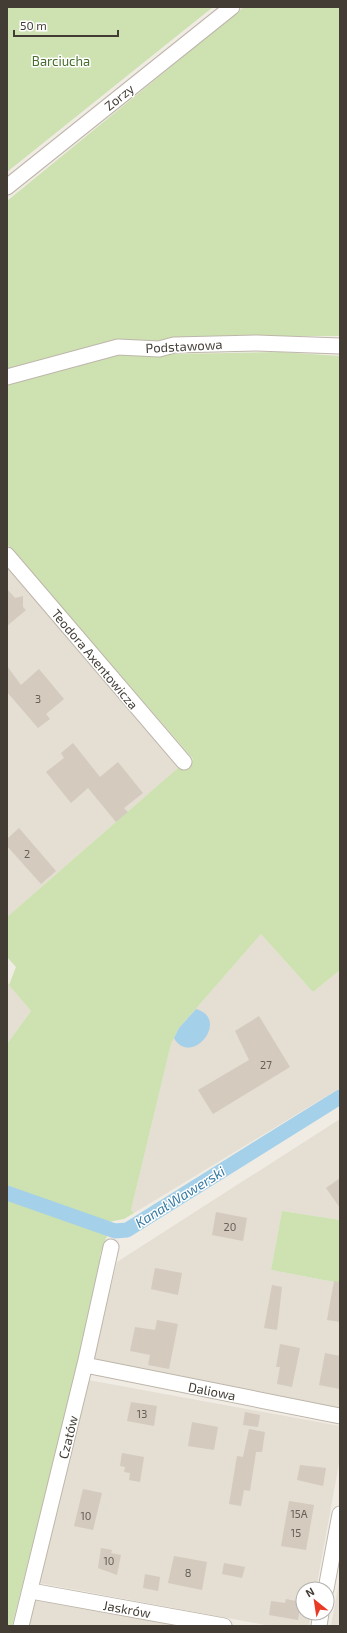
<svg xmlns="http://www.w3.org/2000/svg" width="347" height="1633" viewBox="0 0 347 1633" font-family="'Exo 2',sans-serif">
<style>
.residential{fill:#e4ded3}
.green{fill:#cde2b0}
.water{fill:#a4d0e9}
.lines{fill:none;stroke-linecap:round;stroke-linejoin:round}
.canal{stroke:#a4d0e9;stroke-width:15}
.building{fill:#d4cabe}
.minor-casing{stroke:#beb6ab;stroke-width:17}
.minor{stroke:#fff;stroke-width:15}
.labels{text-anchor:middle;stroke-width:3;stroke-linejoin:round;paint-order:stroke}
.number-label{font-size:11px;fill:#666057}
.park-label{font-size:13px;fill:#486e2d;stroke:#fff}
.street-label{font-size:13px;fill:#423c35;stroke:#fff}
.water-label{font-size:14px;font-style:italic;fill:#387aa4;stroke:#fff}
</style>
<rect width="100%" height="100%" fill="#f0ece4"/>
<path class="residential" d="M7,567L179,767L7,917Z
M261,934L313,992L340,970V1088L134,1213L131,1210L171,1044L179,1028Z
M7,982L31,1011L7,1044Z
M340,1119V1220L282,1211L271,1270L340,1283V1410L92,1363L117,1262Z
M88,1380L340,1426V1458L316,1589H303V1613H311L309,1626H271L39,1583Z
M340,1576V1626H331Z
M35,1599L180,1626H28Z"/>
<path class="green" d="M7,7H213L7,172Z
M244,7H340V336H273L115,343L7,372V201Z
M280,352L340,356V970L313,992L261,934L179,1028L171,1044L131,1210L134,1213L124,1219L108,1222V1233L100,1255L102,1269L12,1626H7V1044L31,1011L9,985L16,967L7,957V917L179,767L193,759L7,544V382L114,355Z
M282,1211L340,1220V1283L271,1270Z"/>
<path class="water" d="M196,1009C231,1019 191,1068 174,1038L179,1028Z"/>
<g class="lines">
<path class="canal" d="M7,1193L115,1231L127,1230L340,1097"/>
</g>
<path class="building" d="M7,589L15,598L23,596V607L26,610L7,626Z
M7,666L21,685L39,669L64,699L46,714L50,719L38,728L7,692Z
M73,743L100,777L118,762L143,793L124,808L128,812L116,822L88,788L71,803L46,772L64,758L61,753Z
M19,828L56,871L41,884L7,846V839Z
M259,1016L290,1067L213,1114L198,1090L249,1060L235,1031Z
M340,1178V1208L326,1188Z
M216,1212L247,1218L243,1241L212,1235Z
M155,1268L182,1273L178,1295L151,1289Z
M334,1281L340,1282V1322L327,1320Z
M272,1285L282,1287L277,1330L264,1328Z
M157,1320L178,1324L169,1369L148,1365L150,1355L130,1351L135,1327L155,1330Z
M280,1344L300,1348L292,1387L277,1384L280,1367H276Z
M325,1353L340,1356V1389L319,1385Z
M131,1402L157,1406L154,1426L127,1421Z
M245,1412L260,1415L258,1427L243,1425Z
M192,1422L218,1427L214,1450L188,1446Z
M249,1429L265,1432L262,1452H256L250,1491L244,1490L241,1506L229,1504L237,1456L243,1457Z
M122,1453L144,1457L140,1482L129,1480L130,1473L124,1472L125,1467L120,1466Z
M300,1465L326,1468L323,1486L297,1480Z
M83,1489L102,1493L93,1530L74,1526Z
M289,1501L314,1505L306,1550L281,1546Z
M101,1548L112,1550L111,1553L121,1555L117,1575L98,1568Z
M174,1556L207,1562L202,1590L168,1583Z
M224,1563L245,1567L242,1578L222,1574Z
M145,1574L160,1577L158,1591L143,1588Z
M286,1599L301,1602L298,1620L269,1615L271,1601L285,1603Z"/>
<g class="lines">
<defs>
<path id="minor" d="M7,187L232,7
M7,377L118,347L159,349L174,345L257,343L340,346
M7,555L184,762
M85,1365L340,1416
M326,1589L340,1514
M31,1591L224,1626
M21,1626L86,1360L111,1247
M319,1626L321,1613"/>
</defs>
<use href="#minor" class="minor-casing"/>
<use href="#minor" class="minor"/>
</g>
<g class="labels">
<g class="number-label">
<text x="38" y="703">3</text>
<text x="27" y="858">2</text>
<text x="266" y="1069">27</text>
<text x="230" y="1231">20</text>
<text x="142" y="1418">13</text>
<text x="299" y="1518">15A</text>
<text x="86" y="1520">10</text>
<text x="296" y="1537">15</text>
<text x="109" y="1565">10</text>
<text x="188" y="1577">8</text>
</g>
<g class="park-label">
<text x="61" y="66">Barciucha</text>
</g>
<g class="street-label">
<text transform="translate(119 97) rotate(-39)" y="5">Zorzy</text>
<text transform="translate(184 346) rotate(-3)" y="5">Podstawowa</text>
<text transform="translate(95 659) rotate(50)" y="5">Teodora Axentowicza</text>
<text transform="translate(212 1391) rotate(11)" y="5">Daliowa</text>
<text transform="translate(68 1437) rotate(-76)" y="5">Czatów</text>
<text transform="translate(127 1609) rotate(10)" y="5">Jaskrów</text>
</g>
<g class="water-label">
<text transform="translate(180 1197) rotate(-32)" y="5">Kanał Wawerski</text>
</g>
</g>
<rect width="347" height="1633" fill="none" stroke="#423c35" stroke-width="16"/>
<g transform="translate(315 1601) rotate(330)"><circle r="19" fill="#ffffff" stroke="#b3b1ae"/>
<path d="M0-3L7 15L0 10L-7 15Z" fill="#e83a24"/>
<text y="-6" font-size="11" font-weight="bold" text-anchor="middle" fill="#423c35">N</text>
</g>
<path d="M14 30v6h104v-6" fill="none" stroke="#423c35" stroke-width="2"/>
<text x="20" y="30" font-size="12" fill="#423c35" stroke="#ffffff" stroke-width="3" paint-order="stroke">50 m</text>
</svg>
